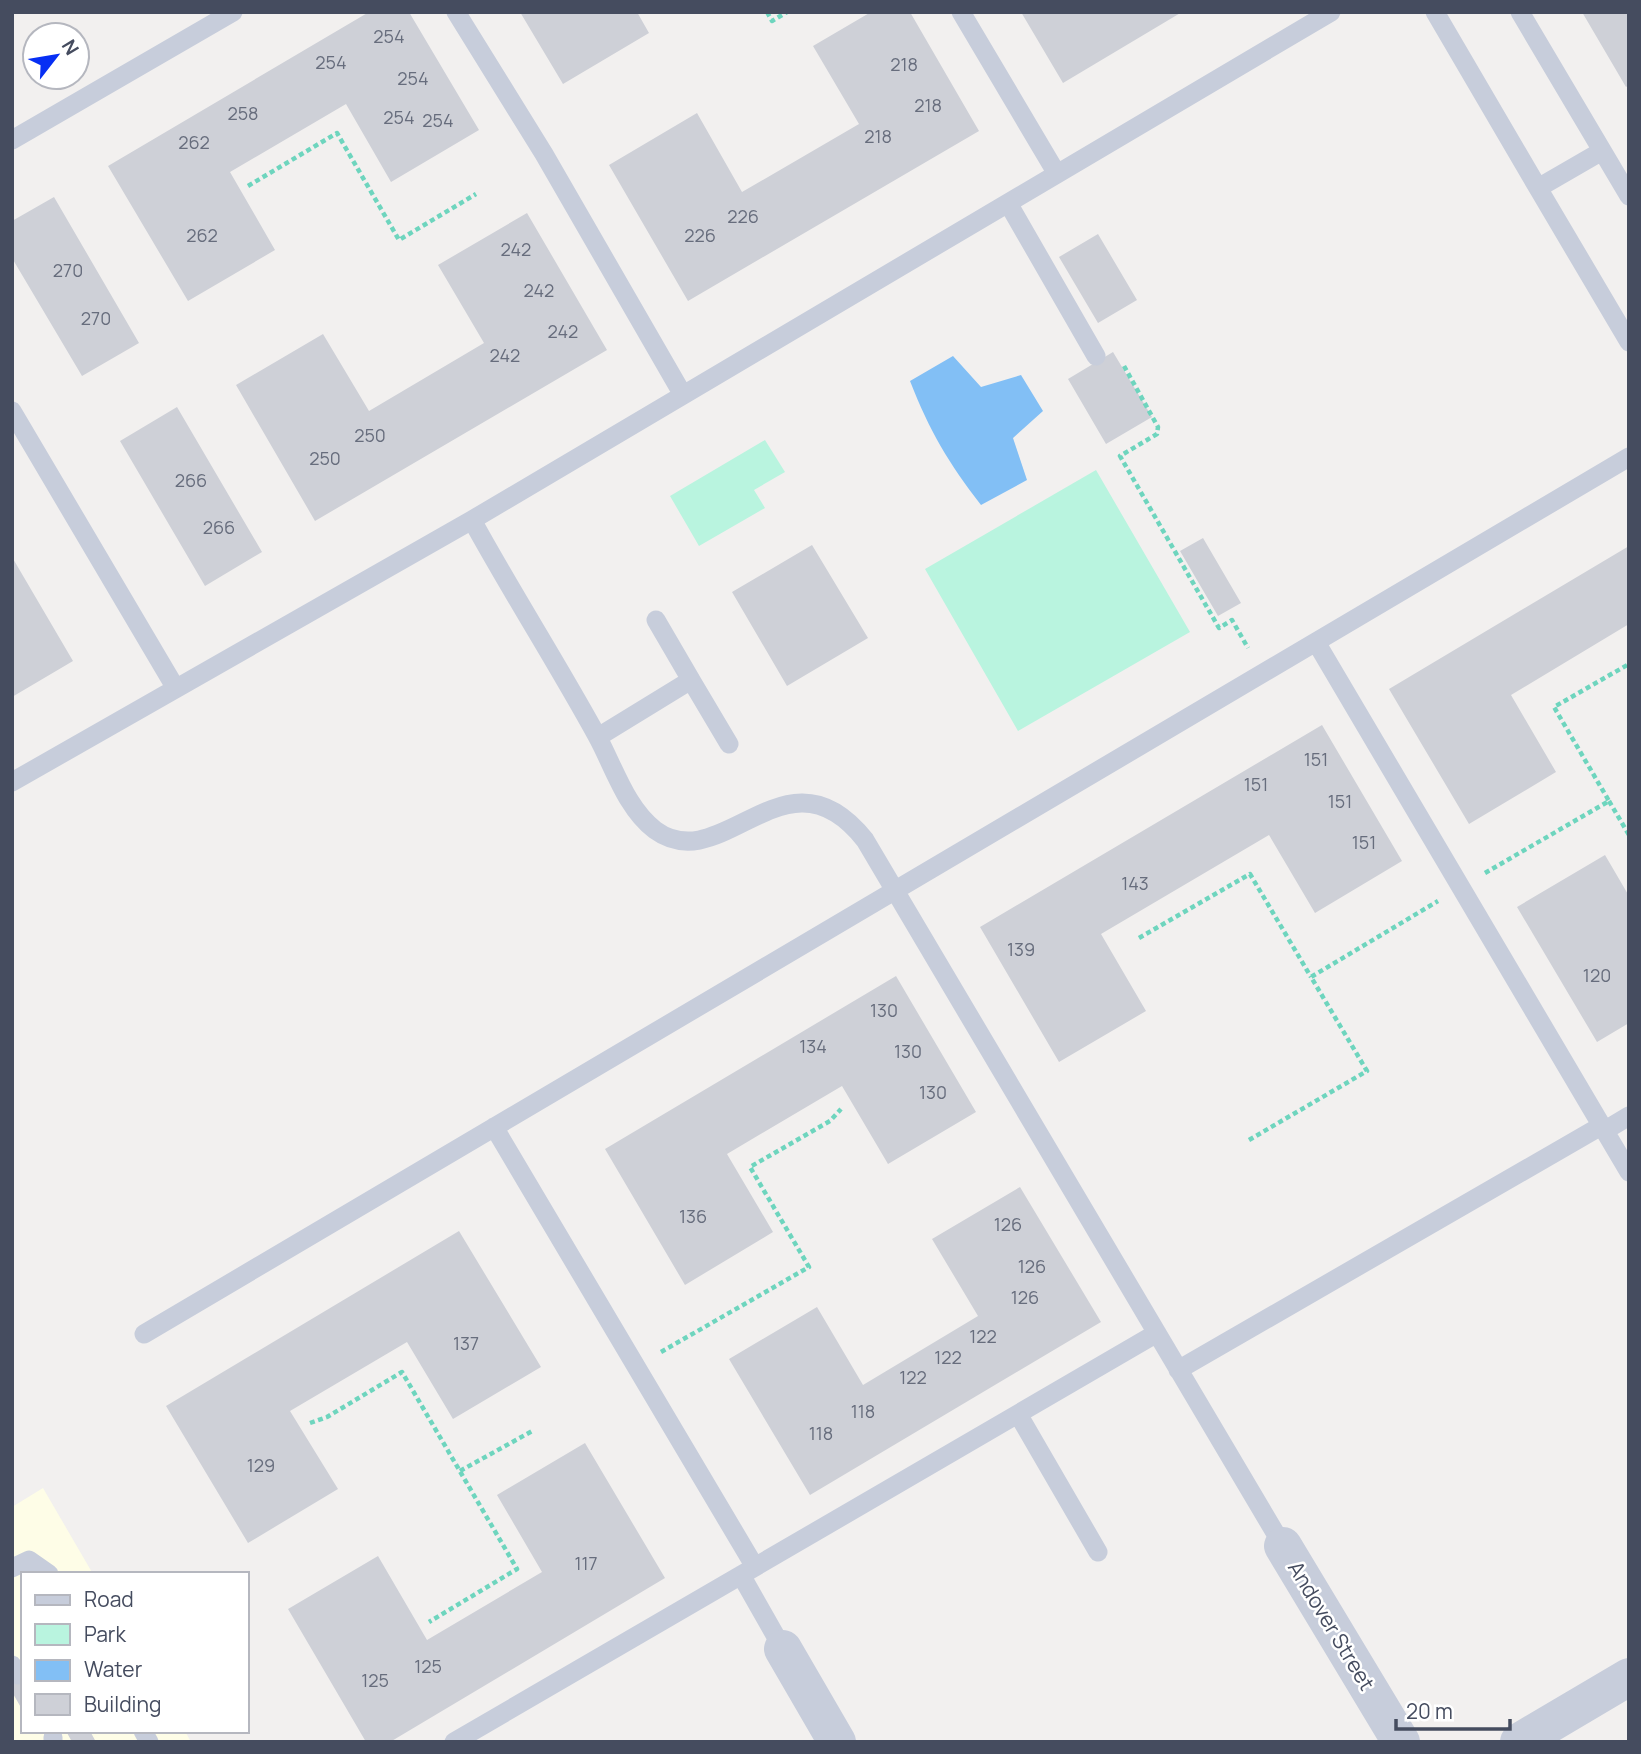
<svg xmlns="http://www.w3.org/2000/svg" width="1641" height="1754" viewBox="0 0 1641 1754" font-family="Manrope,sans-serif">
<style>
.commercial{fill:#fefde7}
.green{fill:#b9f4df}
.water{fill:#82bff5}
.building{fill:#ced0d7}
.lines{fill:none;stroke-linecap:round;stroke-linejoin:round}
.path{stroke:#6ed5be;stroke-width:4.5;stroke-dasharray:5 3.5;stroke-linecap:butt}
.service{stroke:#c7cddb;stroke-width:19}
.minor{stroke:#c7cddb;stroke-width:38}
.labels{text-anchor:middle;stroke-width:5;stroke-linejoin:round;paint-order:stroke}
.number-label{font-size:18px;fill:#676d7d}
.street-label{font-size:21px;fill:#454c5f;stroke:#fff}
</style>
<rect width="100%" height="100%" fill="#f2f0ef"/>
<path class="commercial" d="M43,1488L93,1574H23V1731H185L191,1742H12V1507Z"/>
<path class="green" d="M765,440L785,472L754,490L765,508L699,546L670,496Z
M1096,470L1190,632L1018,731L925,569Z"/>
<path class="water" d="M953,356L981,387L1021,375L1043,411L1013,438L1027,480L981,505C948,462 930,432 910,381Z"/>
<path class="building" d="M369,12H409L479,130L391,182L346,104L230,172L275,250L188,301L108,166Z
M520,12H637L649,33L563,84Z
M871,12H910L979,131L688,301L609,165L697,113L742,192L859,124L813,46Z
M1021,12H1182L1063,83Z
M1582,12H1629V85L1626,87Z
M54,197L139,343L82,376L12,258V221Z
M527,213L607,350L315,521L236,385L323,334L369,411L484,343L438,265Z
M1098,234L1137,300L1098,323L1059,257Z
M1113,352L1152,417L1106,444L1068,379Z
M177,407L262,552L205,586L120,441Z
M1203,538L1241,603L1218,616L1180,551Z
M812,545L868,638L787,686L732,592Z
M1629,546V624L1511,695L1556,772L1469,824L1389,689Z
M12,557L73,661L12,697Z
M1322,725L1402,861L1315,913L1269,835L1101,934L1146,1011L1059,1062L980,927Z
M1605,855L1629,896V1023L1597,1042L1517,907Z
M896,976L976,1112L888,1164L842,1086L727,1154L773,1232L685,1285L605,1149Z
M1020,1187L1101,1322L810,1495L729,1359L817,1307L863,1385L978,1316L932,1239Z
M459,1231L541,1367L453,1419L407,1342L290,1411L338,1489L248,1543L166,1406Z
M585,1443L665,1578L390,1742H366L288,1609L378,1556L427,1640L542,1572L497,1495Z
M23,1672V1711L12,1692V1678Z
M66,1731H90L96,1742H72Z"/>
<g class="lines">
<path class="path" d="M767,12L772,21L787,12
M248,186L337,133L399,240L476,194
M1124,366L1158,427L1157,434L1120,456L1219,628L1232,620L1248,648
M1609,801L1629,835
M1485,873L1609,801L1554,707L1629,664
M1139,938L1250,874L1311,977
M1249,1140L1367,1071L1311,977L1438,901
M661,1352L809,1267L750,1167L830,1121L841,1109
M310,1423L327,1417L402,1372L517,1569L429,1622
M460,1471L534,1430"/>
<path class="service" d="M456,12L544,154L683,395
M961,12L1057,174
M1435,12L1538,188L1602,151
M1520,12L1629,196
M12,140L233,12
M1538,188L1629,342
M1008,203L1096,356
M12,411L175,687
M472,520C512,593 557,663 597,736C614,767 626,808 655,830C723,880 786,740 865,840L1283,1546
M1316,642L1629,1172
M691,680L729,744
M598,737L691,680L656,620
M12,782L472,520L1331,12
M494,1127L755,1567
M1604,1131L1629,1116
M144,1334L1629,457
M1178,1370L1601,1126
M1018,1414L1098,1552
M12,1568L29,1560L49,1574
M741,1575L783,1649
M12,1665L18,1675
M143,1731L149,1742
M53,1737V1742
M454,1742L1157,1333"/>
<path class="minor" d="M1283,1546L1401,1742
M783,1649L837,1742
M1519,1742L1629,1677"/>
</g>
<g class="labels">
<g class="number-label">
<text x="389" y="43">254</text>
<text x="331" y="69">254</text>
<text x="904" y="71">218</text>
<text x="413" y="85">254</text>
<text x="928" y="112">218</text>
<text x="243" y="120">258</text>
<text x="399" y="124">254</text>
<text x="438" y="127">254</text>
<text x="878" y="143">218</text>
<text x="194" y="149">262</text>
<text x="743" y="223">226</text>
<text x="202" y="242">262</text>
<text x="700" y="242">226</text>
<text x="516" y="256">242</text>
<text x="68" y="277">270</text>
<text x="539" y="297">242</text>
<text x="96" y="325">270</text>
<text x="563" y="338">242</text>
<text x="505" y="362">242</text>
<text x="370" y="442">250</text>
<text x="325" y="465">250</text>
<text x="191" y="487">266</text>
<text x="219" y="534">266</text>
<text x="1316" y="766">151</text>
<text x="1256" y="791">151</text>
<text x="1340" y="808">151</text>
<text x="1364" y="849">151</text>
<text x="1135" y="890">143</text>
<text x="1021" y="956">139</text>
<text x="1597" y="982">120</text>
<text x="884" y="1017">130</text>
<text x="813" y="1053">134</text>
<text x="908" y="1058">130</text>
<text x="933" y="1099">130</text>
<text x="693" y="1223">136</text>
<text x="1008" y="1231">126</text>
<text x="1032" y="1273">126</text>
<text x="1025" y="1304">126</text>
<text x="983" y="1343">122</text>
<text x="466" y="1350">137</text>
<text x="948" y="1364">122</text>
<text x="913" y="1384">122</text>
<text x="863" y="1418">118</text>
<text x="821" y="1440">118</text>
<text x="261" y="1472">129</text>
<text x="586" y="1570">117</text>
<text x="428" y="1673">125</text>
<text x="375" y="1687">125</text>
</g>
<g class="street-label">
<text transform="translate(1331 1626) rotate(59)" y="7">Andover Street</text>
</g>
</g>
<rect width="1641" height="1754" fill="none" stroke="#454c5f" stroke-width="28"/>
<rect x="21" y="1572" width="228" height="161" fill="#ffffff" stroke="#b5b7bf" stroke-width="2"/>
<rect x="35" y="1595" width="35" height="10" fill="#c7cddb" stroke="#b5b7bf" stroke-width="2"/>
<text x="84" y="1607" font-size="21" fill="#454c5f">Road</text>
<rect x="35" y="1624" width="35" height="21" fill="#b9f4df" stroke="#b5b7bf" stroke-width="2"/>
<text x="84" y="1642" font-size="21" fill="#454c5f">Park</text>
<rect x="35" y="1660" width="35" height="21" fill="#82bff5" stroke="#b5b7bf" stroke-width="2"/>
<text x="84" y="1677" font-size="21" fill="#454c5f">Water</text>
<rect x="35" y="1694" width="35" height="21" fill="#ced0d7" stroke="#b5b7bf" stroke-width="2"/>
<text x="84" y="1712" font-size="21" fill="#454c5f">Building</text>
<g transform="translate(56 56) rotate(59)"><circle r="33" fill="#ffffff" stroke="#b5b7bf" stroke-width="2"/>
<path d="M0-5L12 26L0 18L-12 26Z" fill="#072ff4"/>
<text y="-10" font-size="19" font-weight="bold" text-anchor="middle" fill="#454c5f">N</text>
</g>
<path d="M1396 1719v10h114v-10" fill="none" stroke="#454c5f" stroke-width="3.5"/>
<text x="1406" y="1719" font-size="21" fill="#454c5f" stroke="#ffffff" stroke-width="5" paint-order="stroke">20 m</text>
</svg>
